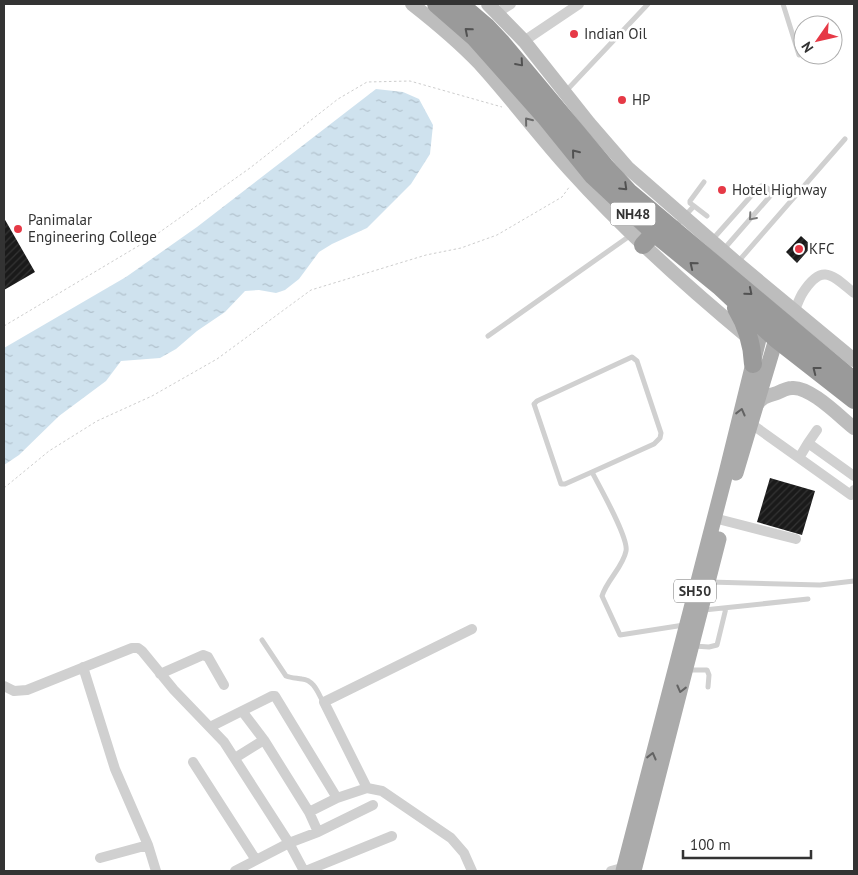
<svg xmlns="http://www.w3.org/2000/svg" width="858" height="875" viewBox="0 0 858 875" font-family="'PT Sans',sans-serif">
<style>
.water{fill:url(#water-ripples)}
.building{fill:url(#building-hatch)}
.lines{fill:none;stroke-linecap:round;stroke-linejoin:round}
.path{stroke:#cdcdcd;stroke-width:1;stroke-dasharray:2.5 2.5;stroke-linecap:butt}
.lane{stroke:#d0d0d0;stroke-width:5}
.street{stroke:#d0d0d0;stroke-width:10}
.secondary{stroke:#bdbdbd;stroke-width:14}
.primary{stroke:#ababab;stroke-width:15}
.highway{stroke:#9a9a9a;stroke-width:18}
.oneway{stroke:#525252}
.oneway2{stroke:#6a6a6a}
.oneway3{stroke:#7a7a7a}
.oneway4{stroke:#636363}
.poi-dot{fill:#e63946;stroke:#fff;stroke-width:2}
.labels{text-anchor:middle;stroke-width:5;stroke-linejoin:round;paint-order:stroke}
.shield{fill:#fff;stroke:#707070;stroke-width:1}
.shield-label{font-size:14px;font-weight:bold;fill:#333}
.poi-label{font-size:15px;fill:#333;stroke:#fff;text-anchor:start}
</style>
<defs>
<pattern id="water-ripples" width="26" height="14" patternUnits="userSpaceOnUse" patternTransform="scale(1.25)"><rect width="26" height="14" fill="#cfe2ee"/><path d="M2 4q2-2 4 0t4 0M15 11q2-2 4 0t4 0" fill="none" stroke="#b2c2cd"/></pattern>
<pattern id="building-hatch" width="6" height="6" patternUnits="userSpaceOnUse" patternTransform="scale(1.25)"><rect width="6" height="6" fill="#1a1a1a"/><path d="M-1 1l2-2M0 6l6-6M5 7l2-2" fill="none" stroke="#333"/></pattern>
</defs>
<rect width="100%" height="100%" fill="#fff"/>
<path class="water" d="M376,89L403,92L419,99L433,125L430,154L411,184L367,228L332,244L319,252L299,279L285,290L276,293L259,290L245,291L225,312L197,331L176,349L160,358L121,361L106,381L59,416L19,455L4,465V348L126,277L197,227Z"/>
<path class="building" d="M4,218L35,272L4,290Z
M801,236L812,246L797,263L786,252Z
M770,478L815,491L802,535L757,522Z"/>
<g class="lines">
<path class="path" d="M4,326L150,239L250,168L338,99L367,82L410,81L502,107
M4,488L49,451L97,421L152,396L217,359L311,290L426,255L461,248L497,235L562,197L570,186"/>
<path class="lane" d="M783,4L799,55
M566,91L648,4
M694,206L707,216
M674,228L694,206L690,203V201L704,182
M712,240L759,187L763,185L770,190L771,195L724,249
M737,263L845,139
M488,336L631,235
M592,472L565,484H561L534,404L537,401L632,357L637,361L661,433L660,438L654,444L592,472C599,486 629,538 626,551C623,567 607,580 602,596L620,635L684,625
M709,582L820,585L854,581
M704,610L808,599
M262,640L286,676C291,678 296,678 302,679C314,680 318,693 323,702
M694,646L709,647L717,645L726,608
M687,670H707L709,675L708,687"/>
<path class="street" d="M497,13L511,4
M524,41L579,4
M792,315C796,309 798,301 802,294C822,262 832,275 854,293
M750,423L851,495L854,490
M808,443L817,430
M799,458L808,443L854,476
M714,518L796,539
M83,667L115,769L148,845L156,871
M160,674L203,655L208,657L224,685
M4,686L14,691L27,690L132,648H138L142,651L174,690L224,742L289,843L304,871
M242,711L264,740L309,812L337,798L367,788L382,791L451,838L464,853L472,871
M210,727L272,696H275L337,798
M235,758L264,740
M193,762L256,860
M367,788L324,702L472,629
M309,812L318,832
M100,858L148,845
M235,871L289,843L318,832L373,805
M306,871L392,836
M611,871L629,866"/>
<path class="secondary" d="M412,4C435,22 459,42 480,64C511,98 539,136 570,170C625,231 686,286 749,338
M488,4L524,41L589,123L628,168L737,263L854,360
M755,408C760,398 766,396 777,393C781,391 787,388 792,388C810,386 840,417 854,428"/>
<path class="primary" d="M736,473L776,339L781,331
M623,871L726,473L760,335L770,318
M634,871L719,539"/>
<path class="highway" d="M436,4L475,38L546,118L593,176L654,233L719,286L776,339L854,400
M460,4L486,26L502,43L605,166L630,193L854,381
M643,245L654,233
M736,308C747,326 752,343 753,364"/>
</g>
<defs><path id="oneway-chevron" d="M-2-3.5L2.5 0L-2 3.5" fill="none" stroke-width="1.6" stroke-linecap="round" stroke-linejoin="round" transform="scale(1.25)"/></defs>
<g class="oneway">
<use href="#oneway-chevron" transform="translate(468 31) rotate(-139)"/>
<use href="#oneway-chevron" transform="translate(520 63) rotate(49)"/>
<use href="#oneway-chevron" transform="translate(575 153) rotate(-129)"/>
<use href="#oneway-chevron" transform="translate(624 187) rotate(44)"/>
<use href="#oneway-chevron" transform="translate(693 265) rotate(-141)"/>
<use href="#oneway-chevron" transform="translate(749 292) rotate(40)"/>
<use href="#oneway-chevron" transform="translate(816 370) rotate(-142)"/>
</g>
<use class="oneway2" href="#oneway-chevron" transform="translate(528 121) rotate(-129)"/>
<use class="oneway3" href="#oneway-chevron" transform="translate(752 217) rotate(131)"/>
<g class="oneway4">
<use href="#oneway-chevron" transform="translate(741 412) rotate(-76)"/>
<use href="#oneway-chevron" transform="translate(681 689) rotate(104)"/>
<use href="#oneway-chevron" transform="translate(652 756) rotate(-76)"/>
</g>
<g class="poi-dot">
<circle cx="574" cy="34" r="5"/>
<circle cx="622" cy="100" r="5"/>
<circle cx="722" cy="190" r="5"/>
<circle cx="18" cy="229" r="5"/>
<circle cx="799" cy="249" r="5"/>
</g>
<g class="labels">
<g class="shield">
<rect x="610.5" y="202.5" width="45" height="23" rx="4"/>
<rect x="674" y="579.5" width="42" height="23" rx="4"/>
</g>
<g class="shield-label">
<text x="633" y="219">NH48</text>
<text x="695" y="596">SH50</text>
</g>
<g class="poi-label">
<text x="584" y="39">Indian Oil</text>
<text x="632" y="105">HP</text>
<text x="732" y="195">Hotel Highway</text>
<text x="28" y="225">Panimalar<tspan x="28" dy="17">Engineering College</tspan></text>
<text x="809" y="254">KFC</text>
</g>
</g>
<rect width="858" height="875" fill="none" stroke="#333333" stroke-width="10"/>
<g transform="translate(818 40) rotate(236)"><circle r="24" fill="#ffffff" stroke="#adadad"/>
<path d="M0-4L9 19L0 12L-9 19Z" fill="#e63946"/>
<text y="-8" font-size="14" font-weight="bold" text-anchor="middle" fill="#333333">N</text>
</g>
<path d="M683 850v8h128v-8" fill="none" stroke="#333333" stroke-width="2.5"/>
<text x="690" y="850" font-size="15" fill="#333333" stroke="#ffffff" stroke-width="4" paint-order="stroke">100 m</text>
</svg>
